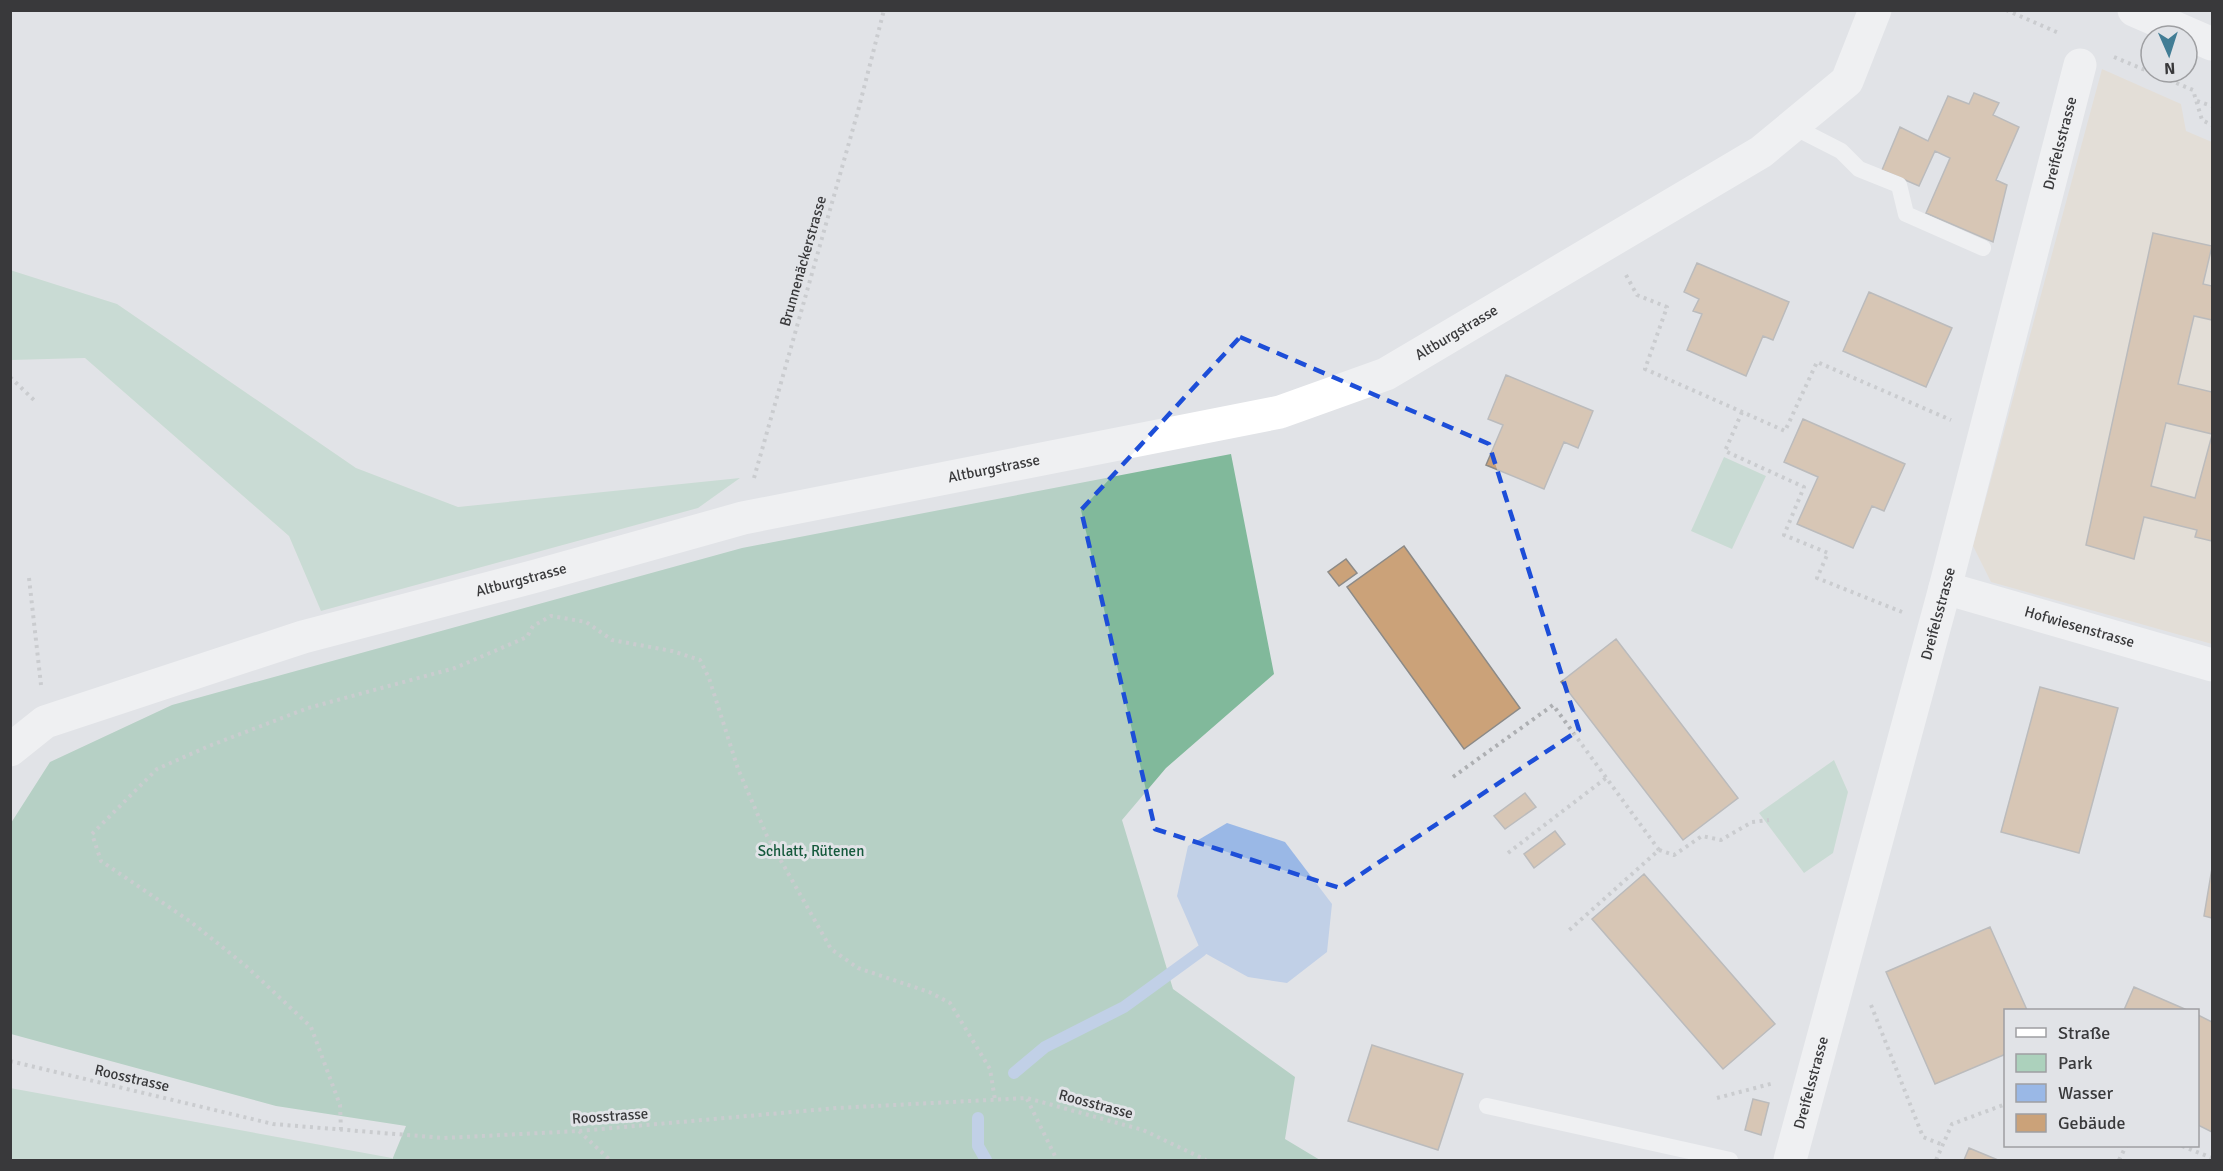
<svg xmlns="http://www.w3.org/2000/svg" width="2223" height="1171" viewBox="0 0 2223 1171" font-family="Signika,sans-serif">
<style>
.education{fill:#e5d7c4}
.green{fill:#acd1bc}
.forest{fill:#81b99b}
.water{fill:#9ab8e6}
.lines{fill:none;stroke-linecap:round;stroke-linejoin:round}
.stream{stroke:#9ab8e6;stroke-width:12}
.building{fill:#cba279;stroke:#8c8a87;stroke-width:1.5}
.path{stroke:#adafb2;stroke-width:4;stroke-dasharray:3 4.5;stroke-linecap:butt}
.service{stroke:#fff;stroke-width:16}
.minor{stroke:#fff;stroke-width:33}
.tertiary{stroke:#fff;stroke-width:33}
.marked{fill:none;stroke:#1d4ed8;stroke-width:4.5;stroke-dasharray:12 8;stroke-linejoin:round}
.labels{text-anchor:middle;stroke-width:6;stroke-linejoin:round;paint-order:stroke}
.street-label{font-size:15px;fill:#39393b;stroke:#e1e3e7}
.park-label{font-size:15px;fill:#15593c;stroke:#e1e3e7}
</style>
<rect width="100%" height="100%" fill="#e1e3e7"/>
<path class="education" d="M2102,69L2181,104L2186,131L2212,142V644L1991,582L1973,546Z"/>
<path class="green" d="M10,270L117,304L356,468L458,507L740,478L698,508L321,611L289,536L85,358L11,360Z
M1724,457L1766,476L1732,549L1691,531Z
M1834,760L1848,792L1833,853L1804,873L1759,813Z
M10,1088L392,1158V1160H11Z"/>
<path class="forest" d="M1231,454L1274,674L1166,768L1122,820L1173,989L1295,1077L1285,1139L1320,1160H392L406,1126L276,1106L11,1034V823L50,762L172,705L742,548Z"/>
<path class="water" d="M1227,823L1285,842L1332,904L1327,952L1287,983L1248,977L1201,951L1177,896L1188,846Z"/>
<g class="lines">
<path class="stream" d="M1014,1073L1045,1047L1124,1007L1201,951
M978,1118V1146L986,1160"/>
</g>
<path class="building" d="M1974,93L1999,103L1993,115L2019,127L1996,180L2007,185L1993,242L1926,213L1950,158L1935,151L1919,186L1882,170L1900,127L1928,141L1948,96L1969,104Z
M2153,233L2212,246L2203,284L2212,286V320L2194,316L2178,384L2212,392V434L2166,423L2151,486L2195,498L2212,435V541L2195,537L2197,530L2144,517L2134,559L2086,545Z
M1697,263L1789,302L1773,340L1763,336L1746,376L1687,350L1702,314L1693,311L1699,299L1684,292Z
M1869,292L1952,328L1926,387L1843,351Z
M1506,375L1593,411L1578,448L1564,442L1544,489L1486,465L1503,425L1488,419Z
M1803,419L1905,464L1884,511L1872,506L1853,548L1797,524L1818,477L1784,462Z
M1404,546L1520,708L1464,749L1347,587Z
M1346,559L1357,573L1339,586L1328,572Z
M1616,639L1738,798L1683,840L1561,682Z
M2040,687L2118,708L2079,853L2001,832Z
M1525,793L1536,807L1505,829L1494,816Z
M1555,831L1565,844L1534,868L1524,854Z
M2212,868V918L2204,916Z
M1644,874L1775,1024L1723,1069L1592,919Z
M1990,927L2027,1010H2006V1054L1935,1084L1886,972Z
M2134,987L2187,1010H2124Z
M2198,1015L2212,1022V1132L2198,1125Z
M1372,1045L1463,1074L1438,1150L1348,1121Z
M1753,1099L1769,1103L1761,1135L1745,1130Z
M1969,1148L1998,1160H1964Z"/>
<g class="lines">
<path class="path" d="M2006,10L2061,34
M2114,57L2193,90L2202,120L2212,125
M2197,101L2212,106
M1626,275L1637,295L1667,307L1645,369L1785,431L1817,362L1951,420
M10,377L35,401
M1742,412L1725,451L1804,487L1784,535L1828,553L1817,578L1902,612
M754,478L858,111L884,10
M29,578L41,685
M1453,777L1553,705L1659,850L1566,933
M1659,850L1674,855L1702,836L1721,840L1752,822L1769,820
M1508,853L1606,778
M1871,1005L1923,1137L1943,1145
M10,1061L273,1124L444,1138L579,1131L837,1108L1027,1098L1143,1130L1206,1160
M1717,1098L1774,1083
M1027,1099L1057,1160
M341,1130L340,1105L311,1027L246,966L191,922L101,861L92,834L157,769L209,746L308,708L455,668L527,637L533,626L551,616L586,622L612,640L672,651L700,660L709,678L738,769L767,836L831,949L858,968L929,992L950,1003L990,1069L995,1100
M579,1131L610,1160
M2182,1146L2212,1158
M1936,1160L1952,1124L2006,1104
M2119,1160L2126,1146"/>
<path class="service" d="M1792,126L1841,151L1859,169L1899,185L1906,214L1983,248
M1487,1106L1730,1160"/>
<g class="minor">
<path id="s1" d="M1945,588L2212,665"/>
<path id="s2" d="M10,750L45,722L303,637L536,576L743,518L1280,412L1386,374L1761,152L1847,81L1875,10"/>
<path id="s3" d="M1790,1160L1945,588L2080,65"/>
</g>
<path class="tertiary" d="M2134,10L2212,44"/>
</g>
<path d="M0 0H2223V1171H0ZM1240,337L1489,444L1579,730L1340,888L1155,829L1081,510Z" fill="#e1e3e7" fill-opacity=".55" fill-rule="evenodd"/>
<path class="marked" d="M1240,337L1489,444L1579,730L1340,888L1155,829L1081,510Z"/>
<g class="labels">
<g class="street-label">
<text dy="5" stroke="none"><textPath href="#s3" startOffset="1052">Dreifelsstrasse</textPath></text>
<text transform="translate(803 261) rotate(-74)" y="5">Brunnenäckerstrasse</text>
<text dy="5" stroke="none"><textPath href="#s2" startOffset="1514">Altburgstrasse</textPath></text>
<text dy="5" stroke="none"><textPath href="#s2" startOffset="1028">Altburgstrasse</textPath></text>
<text dy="5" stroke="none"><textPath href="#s2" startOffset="542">Altburgstrasse</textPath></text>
<text dy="5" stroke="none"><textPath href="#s3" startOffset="566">Dreifelsstrasse</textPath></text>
<text dy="5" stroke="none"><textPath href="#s1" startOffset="140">Hofwiesenstrasse</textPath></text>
<text transform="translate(132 1078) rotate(13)" y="5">Roosstrasse</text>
<text dy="5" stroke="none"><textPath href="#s3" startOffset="80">Dreifelsstrasse</textPath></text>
<text transform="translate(1096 1104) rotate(15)" y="5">Roosstrasse</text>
<text transform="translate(610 1116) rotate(-4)" y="5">Roosstrasse</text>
</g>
<g class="park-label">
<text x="811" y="856">Schlatt, Rütenen</text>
</g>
</g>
<rect width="2223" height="1171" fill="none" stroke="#39393b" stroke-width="24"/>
<rect x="2004" y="1009" width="195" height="138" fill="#e1e3e7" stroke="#9e9fa2" stroke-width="1.5"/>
<rect x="2016" y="1028" width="30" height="9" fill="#ffffff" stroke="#9e9fa2" stroke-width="1.5"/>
<text x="2058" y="1039" font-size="18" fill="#39393b">Straße</text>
<rect x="2016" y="1054" width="30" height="18" fill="#acd1bc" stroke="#9e9fa2" stroke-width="1.5"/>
<text x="2058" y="1069" font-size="18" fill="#39393b">Park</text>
<rect x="2016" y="1084" width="30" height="18" fill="#9ab8e6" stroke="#9e9fa2" stroke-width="1.5"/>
<text x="2058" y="1099" font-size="18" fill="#39393b">Wasser</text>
<rect x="2016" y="1114" width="30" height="18" fill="#cba279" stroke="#9e9fa2" stroke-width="1.5"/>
<text x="2058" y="1129" font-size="18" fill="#39393b">Gebäude</text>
<g transform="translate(2169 54) rotate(177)"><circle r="28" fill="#e1e3e7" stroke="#9e9fa2" stroke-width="1.5"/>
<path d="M0-4.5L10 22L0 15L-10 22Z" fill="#427d95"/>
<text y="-9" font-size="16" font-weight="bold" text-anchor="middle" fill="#39393b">N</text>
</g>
</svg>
